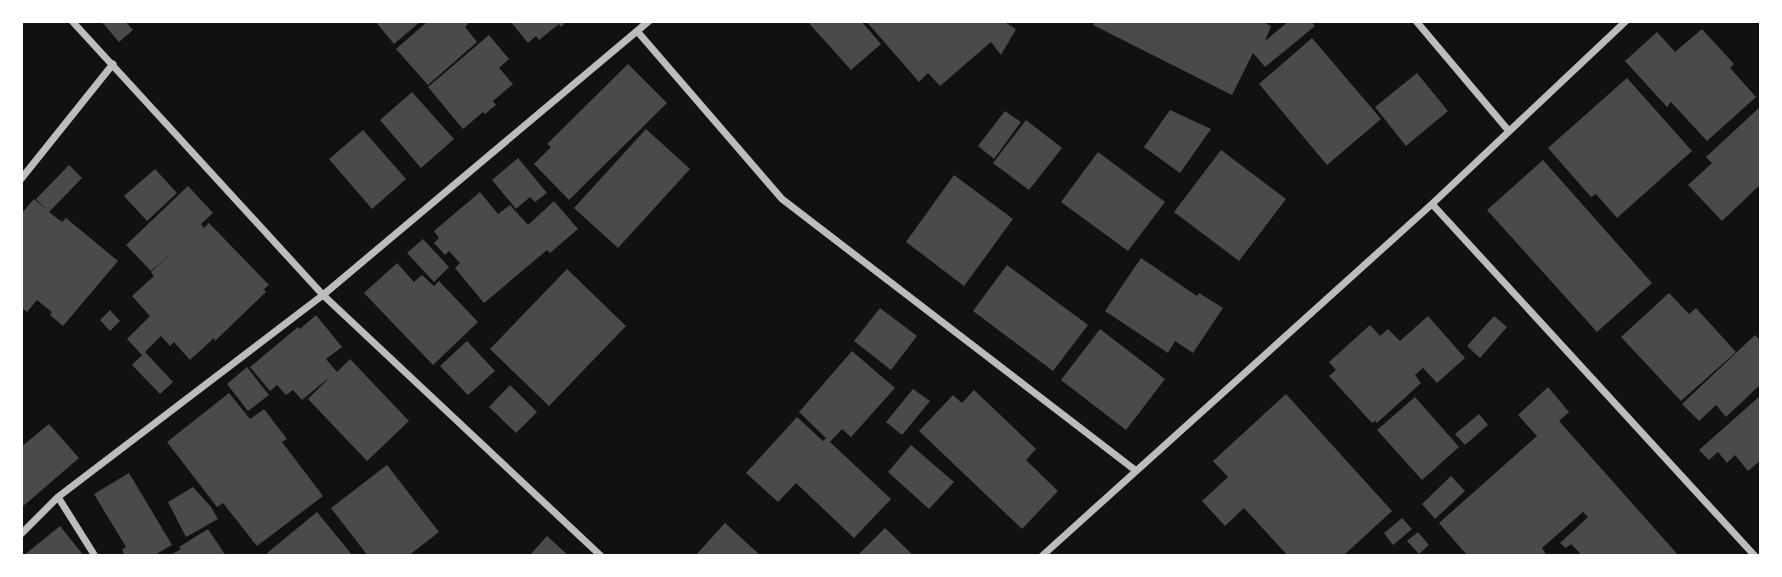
<svg xmlns="http://www.w3.org/2000/svg" width="1782" height="577" viewBox="0 0 1782 577" font-family="Signika,sans-serif">
<style>
.building{fill:#4a4a4a}
.lines{fill:none;stroke-linecap:round;stroke-linejoin:round}
.minor{stroke:#bcbcbc;stroke-width:7}
</style>
<rect width="100%" height="100%" fill="#111"/>
<path class="building" d="M101,21H125L133,30L119,42Z
M375,21H421L394,44Z
M428,21H471L465,27L477,42L428,85L396,49Z
M510,21H567L561,27L559,24L539,40L536,36L528,43Z
M807,21H861L881,44L851,70Z
M866,21H1003L1016,29L1001,55L991,42L940,86L928,73L919,82Z
M1095,21H1261L1271,26L1265,41L1289,21H1311L1315,26L1265,67L1253,53L1232,95L1093,25Z
M1702,29L1734,64L1730,68L1756,97L1707,141L1671,102L1667,107L1625,61L1657,32L1675,52Z
M489,35L509,59L499,68L513,84L493,101L496,105L485,114L483,112L463,129L428,87Z
M1312,38L1381,119L1327,165L1259,84Z
M628,64L667,103L569,200L534,164L551,147L547,144Z
M1417,73L1448,111L1406,146L1375,107Z
M1627,78L1692,151L1617,218L1596,194L1591,197L1548,148Z
M412,92L454,139L421,168L380,120Z
M1761,106V184L1722,221L1688,185L1712,163L1706,157Z
M1170,110L1211,129L1180,173L1144,147Z
M1005,111L1021,122L994,159L978,146Z
M1026,120L1062,148L1029,190L993,163Z
M646,129L690,169L618,248L574,208Z
M363,130L406,179L372,209L329,159Z
M1221,150L1286,199L1239,261L1174,212Z
M1098,152L1165,202L1128,251L1061,202Z
M518,158L547,193L535,202L530,197L516,209L492,180Z
M1543,160L1652,283L1597,332L1487,210Z
M69,165L82,178L49,212L62,222L66,218L118,261L63,326L50,315L52,312L37,300L27,312L21,307V214L34,199L47,210L36,199Z
M155,169L177,193L147,221L124,196Z
M954,175L1013,219L964,286L906,242Z
M188,186L213,213L201,224L204,228L209,223L269,285L264,289L266,292L215,341L214,338L190,360L174,342L170,346L161,336L145,352L173,382L160,394L132,365L142,355L127,339L150,316L132,296L154,276L151,272L173,251L151,271L126,245Z
M480,192L498,214L510,205L528,225L554,201L578,229L550,253L547,250L484,303L455,268L460,263L449,251L445,255L434,243L439,238L434,231Z
M423,239L449,267L434,282L407,253Z
M1141,258L1197,296L1199,293L1223,308L1193,353L1175,341L1168,353L1105,311Z
M397,263L414,282L422,275L434,286L439,281L478,322L433,365L364,293Z
M1007,265L1088,325L1053,371L973,311Z
M567,269L626,326L549,406L490,349Z
M1669,293L1689,314L1696,308L1736,352L1681,401L1621,337Z
M880,308L917,336L891,370L854,341Z
M110,310L120,321L110,331L100,320Z
M316,315L342,347L326,359L337,372L350,359L409,421L367,461L308,399L331,376L302,400L293,390L286,395L277,385L270,391L250,367L298,327L300,329Z
M1428,316L1465,358L1437,383L1423,368L1415,375L1421,383L1377,423L1375,421L1372,423L1329,376L1336,370L1329,362L1370,325L1380,336L1388,329L1400,341Z
M1494,316L1507,327L1480,358L1467,346Z
M1100,329L1165,379L1126,430L1061,380Z
M1755,335L1761,341V384L1726,417L1716,405L1699,421L1682,404Z
M467,341L495,371L468,395L440,366Z
M852,351L895,388L851,437L842,429L830,442L891,499L854,538L796,483L778,502L746,473L797,417L823,441L826,438L799,412Z
M247,367L269,395L248,411L227,384Z
M510,385L537,412L516,433L489,407Z
M1548,387L1569,412L1559,421L1679,556H1577L1580,553L1571,544L1566,548L1560,543L1588,517L1583,512L1542,548L1547,556H1464L1466,554L1439,523L1537,436L1518,415Z
M913,389L930,401L902,435L886,422Z
M974,390L1036,449L1026,460L1058,491L1022,529L919,431L953,395L962,403Z
M229,393L250,419L264,409L287,439L282,442L323,496L257,546L223,503L217,507L167,442Z
M1286,394L1392,511L1343,556H1288L1244,508L1225,526L1202,501L1228,477L1213,461Z
M1761,395V460L1748,471L1735,455L1727,463L1718,452L1709,460L1699,450Z
M1415,397L1459,447L1422,480L1377,430Z
M1479,414L1488,425L1465,445L1455,434Z
M49,424L79,458L21,508V447Z
M911,445L954,482L929,509L888,472Z
M387,465L439,532L408,556H368L331,508Z
M129,473L172,545L153,556H125L122,550L126,547L94,494Z
M1451,476L1465,491L1435,519L1422,504Z
M193,487L211,507L218,519L186,537L168,502Z
M317,512L353,556H269L267,553Z
M1402,518L1412,529L1393,545L1384,533Z
M725,523L761,556H695Z
M60,526L84,556H23Z
M885,528L914,556H857Z
M208,529L226,556H169L181,549L179,547Z
M1418,532L1429,545L1419,554L1407,541Z
M547,536L569,556H529Z"/>
<g class="lines">
<path class="minor" d="M72,21L323,295L601,556
M1416,21L1508,130
M637,31L782,199L1135,470
M21,179L113,64
M1432,204L1755,556
M58,497L95,556
M21,534L58,497L323,295L649,21
M1042,556L1432,204L1626,21"/>
</g>
<rect width="1782" height="577" fill="none" stroke="#ffffff" stroke-width="46"/>
</svg>
